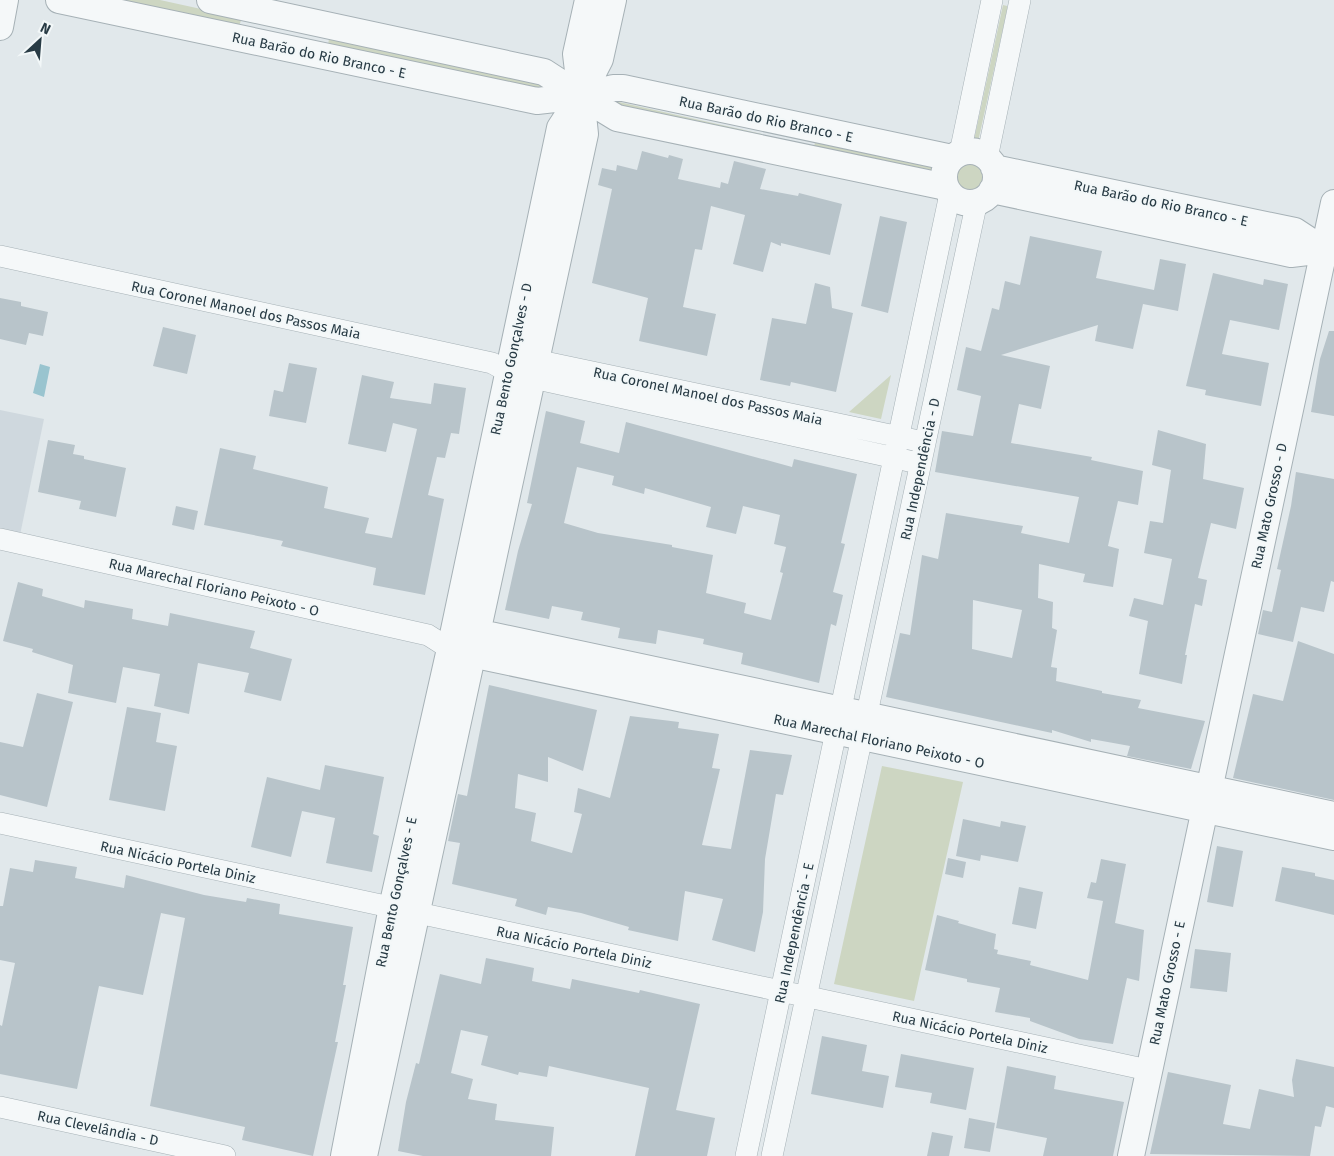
<svg xmlns="http://www.w3.org/2000/svg" width="1334" height="1156" viewBox="0 0 1334 1156" font-family="'Fira Sans',sans-serif">
<style>
.built{fill:#cfd8de}
.green{fill:#cdd6c2}
.water{fill:#99c4cf}
.building{fill:#b8c4ca;fill-rule:evenodd}
.lines{fill:none;stroke-linecap:round;stroke-linejoin:round}
.minor-casing{stroke:#a6b1b6;stroke-width:22}
.tertiary-casing{stroke:#a6b1b6;stroke-width:28}
.minor{stroke:#f5f8f9;stroke-width:21}
.tertiary{stroke:#f5f8f9;stroke-width:26}
.labels{text-anchor:middle;stroke-width:4;stroke-linejoin:round;paint-order:stroke}
.street-label{font-size:14px;fill:#283b45;stroke:#f2f7f8}
</style>
<rect width="100%" height="100%" fill="#e1e8eb"/>
<path class="built" d="M0,410L44,419L20,535L0,531Z"/>
<path class="green" d="M123,0H160L242,18L239,26Z
M1003,5L1007,6V10L978,142L974,140Z
M329,38L546,84L545,93L328,46Z
M610,100L762,134L760,139L609,104Z
M815,143L936,167L933,173L813,149Z
M956 177a15 15 0 1 1 30 0a15 15 0 1 1-30 0Z
M891,375L881,419L849,412Z
M882,766L963,782L914,1001L834,984Z"/>
<path class="water" d="M40,364L50,367L44,397L33,393Z"/>
<path class="building" d="M642,151L668,158L669,155L683,159L678,179L720,188L721,182L728,184L734,161L766,169L760,189L798,196L799,193L842,204L830,255L781,243V246L771,242L763,272L733,264L745,215L711,206L702,250L695,249L683,307L716,314L707,356L639,341L648,298L592,283L612,189L598,185L602,168L616,171L617,165L637,170Z
M880,216L907,222L888,313L861,306Z
M1030,236L1102,251L1096,278L1154,290L1160,259L1186,264L1178,311L1143,304L1133,349L1095,341L1098,325L1001,355L1050,366L1041,409L1019,404L1011,443L1092,457L1091,460L1143,471L1138,505L1118,501L1108,546L1119,549L1113,587L1083,582L1085,574L1039,564L1038,598L1053,602L1052,628L1057,630L1051,667L1057,668L1056,681L1102,691V693L1141,700L1138,708L1205,721L1191,769L1127,756L1130,746L1091,739V742L1052,730V733L886,697L900,633L910,635L922,555L938,559L946,513L1023,526L1021,533L1069,543L1079,497L935,472L942,431L973,436L981,396L957,390L966,347L981,351L992,308L999,310L1005,281L1020,285ZM973,600L1022,610L1012,658L972,649Z
M1213,273L1263,285L1264,279L1288,284L1279,330L1230,320L1222,354L1269,363L1261,406L1205,395L1206,390L1186,386Z
M815,283L830,287L832,308L853,313L836,392L791,382L790,386L760,380L772,318L806,324Z
M0,298L21,302V306L48,312L43,336L29,333L26,345L0,339Z
M163,327L196,335L187,374L153,366Z
M1329,331H1334V416L1311,412L1320,359Z
M289,363L317,368L306,423L269,416L274,390L283,392Z
M362,375L394,382L390,398L431,404L434,383L466,388L459,434L451,433L445,458L437,457L428,495L444,499L425,595L373,585L376,568L281,546L283,541L204,525L220,448L256,456L253,469L328,487L324,508L369,518L365,533L392,538L417,429L393,423L386,452L348,444Z
M546,411L585,421L580,443L619,453L626,422L792,467L794,459L857,474L841,543L845,544L833,592L843,595L836,626L831,624L819,683L741,664L743,653L703,644L704,639L658,630L656,644L618,638L620,628L581,620L583,612L552,606L549,619L505,610L518,551L532,504L527,503ZM577,467L614,476L612,485L644,494L645,488L711,507L706,527L736,534L743,506L780,515L774,544L786,547L780,572L783,573L771,620L744,613L746,603L706,593L713,555L672,547V545L598,533L564,523Z
M1158,430L1206,444L1203,479L1244,488L1236,529L1211,523L1198,578L1207,580L1202,606L1195,604L1185,655H1187L1182,684L1139,674L1148,621L1129,616L1134,598L1163,605L1172,559L1144,553L1150,521L1163,523L1171,470L1152,465Z
M48,440L75,445L73,454L84,456V459L126,468L116,517L79,509L81,501L38,492Z
M1296,472L1334,479V582L1331,581L1324,612L1301,607L1293,642L1258,634L1263,610L1272,612L1281,570L1277,569L1291,506Z
M176,506L198,511L194,530L172,525Z
M18,582L43,589L42,596L84,608L85,600L133,609L132,619L168,626L170,613L255,631L250,648L292,659L281,701L244,692L249,673L198,663L189,714L154,706L160,674L123,667L116,703L68,693L73,665L32,652L33,649L3,641Z
M1298,641L1334,654V800L1233,778L1253,694L1283,701Z
M489,685L597,710L583,771L548,757V782L518,774L515,808L536,813L531,841L572,853L582,814L574,812L578,788L610,798L630,716L679,722L678,728L719,734L712,768L720,769L702,845L731,849L750,750L792,755L783,795L776,794L765,859L763,912L755,952L712,940L723,899L685,891L678,941L628,930L629,927L581,913L548,907L546,915L515,906L517,899L452,884L460,843L448,841L458,794L467,796Z
M37,693L73,702L47,807L0,795V742L23,747Z
M127,707L161,713L156,742L177,746L165,811L109,800Z
M325,765L384,777L373,834L379,836L372,872L326,863L335,818L302,811L291,857L251,847L267,777L320,790Z
M963,819L1000,827L1001,821L1026,826L1018,862L981,855L980,861L956,856Z
M1217,846L1243,851L1233,907L1207,902Z
M948,858L966,862L963,878L945,874Z
M1101,859L1126,864L1115,923L1144,930L1139,981L1127,978L1113,1044L1079,1039L1030,1021V1018L995,1012L1000,988L967,982V979L925,970L937,915L959,921L958,923L996,934L994,949L998,950L997,954L1031,961L1030,965L1088,980L1103,901L1087,898L1091,882L1096,883Z
M35,860L77,867L75,878L124,888L126,875L204,895L246,902L247,898L280,904L279,914L353,927L343,985H346L335,1042H338L313,1156L242,1140L245,1127L150,1106L185,918L161,913L143,995L99,986L77,1089L0,1074V1025L2,1026L15,963L0,960V906H3L10,868L33,872Z
M1282,867L1315,873V876L1334,880V915L1275,901Z
M1019,887L1043,892L1036,929L1012,924Z
M1195,949L1231,953L1227,992L1190,988Z
M486,958L534,968L532,981L570,989L572,979L639,993L640,990L700,1004L676,1110L715,1118L707,1156H635L649,1088L549,1066L547,1077L519,1072L518,1075L481,1065L488,1036L461,1030L451,1073L473,1079L468,1099L497,1104L495,1120L554,1127L551,1156H423L398,1151L406,1102L416,1063L419,1064L440,974L481,984Z
M822,1036L867,1045L862,1071L889,1076L883,1108L811,1094Z
M901,1054L974,1068L966,1110L930,1103L932,1093L895,1087Z
M1296,1059L1334,1067V1108L1326,1106L1321,1127L1315,1126L1310,1156L1150,1154L1168,1072L1231,1085L1223,1124L1250,1129L1259,1089L1294,1097L1292,1080Z
M1007,1066L1056,1076L1054,1089L1124,1102L1113,1156H1043L1047,1138L996,1128Z
M969,1118L995,1123L990,1152L964,1148Z
M932,1132L953,1136L949,1156H927Z"/>
<g class="lines">
<defs>
<path id="minor" d="M960,153L992,0
M987,158L1020,0
M0,256L492,363L508,372L533,378L909,461
M521,357L914,440
M0,539L428,635L450,649
M0,823L1148,1070
M0,1107L225,1156
M746,1156L950,194
M772,1156L977,201"/>
<path id="tertiary" d="M59,0L537,101L581,96L617,118L946,187
M210,0L544,72L581,96L613,88H623L952,158
M0,27L5,0
M944 177a26 26 0 1 1 52 0a26 26 0 1 1-52 0Z
M994,168L1295,231L1324,250H1334
M992,190L1291,254L1324,250L1330,254
M462,629L1334,815
M457,651L1334,837
M344,1156L392,907L450,649L560,128L581,96L576,54L588,0
M364,1156L585,134L581,96L600,59L613,0
M1131,1156L1334,203"/>
</defs>
<use href="#minor" class="minor-casing"/>
<use href="#tertiary" class="tertiary-casing"/>
<use href="#minor" class="minor"/>
<use href="#tertiary" class="tertiary"/>
</g>
<g class="labels">
<g class="street-label">
<text transform="translate(319 55) rotate(12)" y="5">Rua Barão do Rio Branco - E</text>
<text transform="translate(766 119) rotate(12)" y="5">Rua Barão do Rio Branco - E</text>
<text transform="translate(1161 203) rotate(12)" y="5">Rua Barão do Rio Branco - E</text>
<text transform="translate(246 310) rotate(12)" y="5">Rua Coronel Manoel dos Passos Maia</text>
<text transform="translate(511 359) rotate(-78)" y="5">Rua Bento Gonçalves - D</text>
<text transform="translate(708 396) rotate(12)" y="5">Rua Coronel Manoel dos Passos Maia</text>
<text transform="translate(920 469) rotate(-78)" y="5">Rua Independência - D</text>
<text transform="translate(1269 506) rotate(-78)" y="5">Rua Mato Grosso - D</text>
<text transform="translate(214 587) rotate(13)" y="5">Rua Marechal Floriano Peixoto - O</text>
<text transform="translate(879 741) rotate(12)" y="5">Rua Marechal Floriano Peixoto - O</text>
<text transform="translate(178 862) rotate(12)" y="5">Rua Nicácio Portela Diniz</text>
<text transform="translate(396 892) rotate(-78)" y="5">Rua Bento Gonçalves - E</text>
<text transform="translate(794 933) rotate(-78)" y="5">Rua Independência - E</text>
<text transform="translate(574 947) rotate(12)" y="5">Rua Nicácio Portela Diniz</text>
<text transform="translate(1167 983) rotate(-78)" y="5">Rua Mato Grosso - E</text>
<text transform="translate(970 1032) rotate(12)" y="5">Rua Nicácio Portela Diniz</text>
<text transform="translate(98 1128) rotate(12)" y="5">Rua Clevelândia - D</text>
</g>
</g>
<g transform="translate(40 40) rotate(26)" stroke="#f2f7f8" stroke-width="4" paint-order="stroke">
<path d="M0-4L9 19L0 12L-9 19Z" fill="#283b45"/>
<text y="-8" font-size="14" font-weight="bold" text-anchor="middle" fill="#283b45">N</text>
</g>
</svg>
